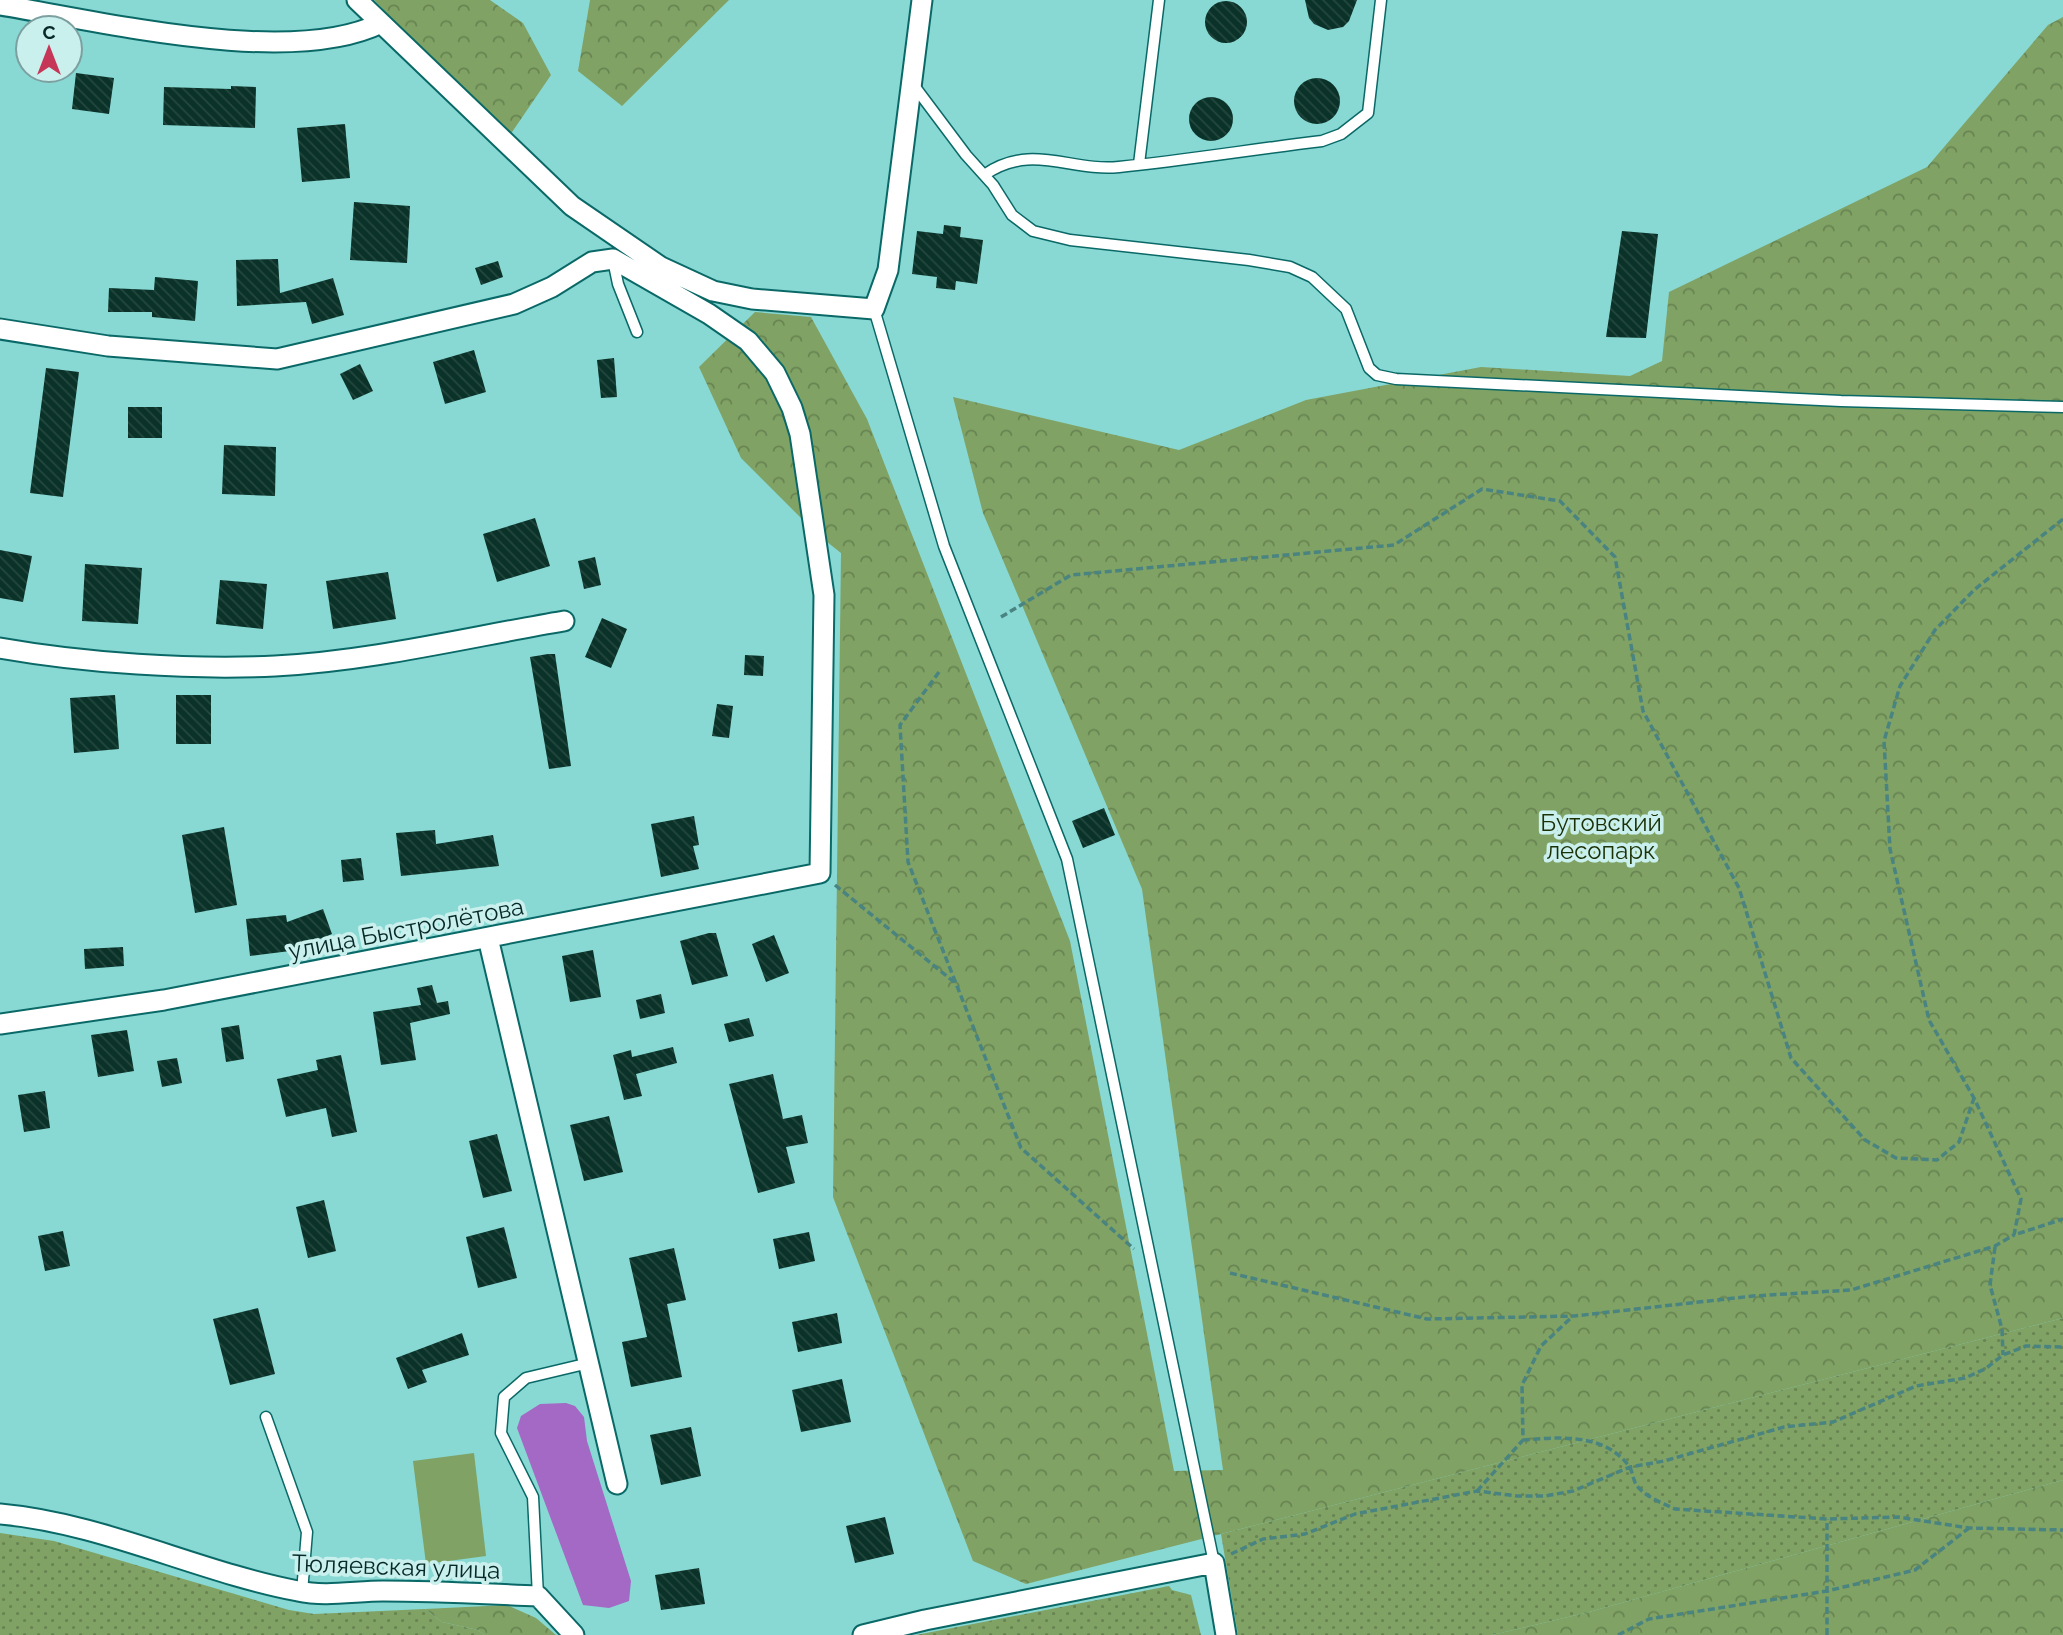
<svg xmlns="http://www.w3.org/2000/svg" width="2063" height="1635" viewBox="0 0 2063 1635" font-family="Raleway,sans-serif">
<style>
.grass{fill:url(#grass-dots)}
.forest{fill:url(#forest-crowns)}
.garden{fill:#80a264}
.water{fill:#a468c5}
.building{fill:url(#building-back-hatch)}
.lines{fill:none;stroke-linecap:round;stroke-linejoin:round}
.service-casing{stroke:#0a6967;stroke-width:13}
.minor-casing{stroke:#0a6967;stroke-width:23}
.path{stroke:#4a8481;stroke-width:3.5;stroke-dasharray:7 3.5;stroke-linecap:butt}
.service{stroke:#fff;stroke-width:10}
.minor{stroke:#fff;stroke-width:19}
.labels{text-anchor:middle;stroke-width:7;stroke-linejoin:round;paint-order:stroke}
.park-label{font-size:24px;fill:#1b3005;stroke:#caf0ee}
.street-label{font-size:24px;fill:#062928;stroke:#caf0ee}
</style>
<defs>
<pattern id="grass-dots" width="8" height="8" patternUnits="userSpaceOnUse" patternTransform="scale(1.75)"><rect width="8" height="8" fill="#80a264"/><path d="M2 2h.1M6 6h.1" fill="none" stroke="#678452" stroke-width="1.8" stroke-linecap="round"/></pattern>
<pattern id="forest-crowns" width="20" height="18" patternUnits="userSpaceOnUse" patternTransform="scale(1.75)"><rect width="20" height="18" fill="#80a264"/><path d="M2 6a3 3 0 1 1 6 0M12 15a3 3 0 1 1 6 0" fill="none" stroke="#678452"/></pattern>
<pattern id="building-back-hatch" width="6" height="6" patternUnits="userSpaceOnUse" patternTransform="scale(1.75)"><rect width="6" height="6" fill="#0a3228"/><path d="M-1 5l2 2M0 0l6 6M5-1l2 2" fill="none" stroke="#24473e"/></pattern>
</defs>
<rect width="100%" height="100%" fill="#88d8d4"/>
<path class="grass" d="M2063,1318V1480L1589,1612L1492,1635H1238L1221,1534Z
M0,1533L54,1541L289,1610L314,1614L425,1609L442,1622L478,1630L484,1635H0Z
M1169,1586L1172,1590L1191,1595L1201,1635H916Z"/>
<path class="forest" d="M374,0H490L523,23L551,75L508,138Z
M590,0H729L622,106L578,71Z
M2063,17V1318L1026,1584L973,1561L833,1197L841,553L817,534L741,458L699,367L755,312L811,317L867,419L1070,941L1174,1471L1223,1470L1142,889L983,513L953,397L1179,450L1306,400L1481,367L1630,376L1662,361L1669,292L1927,167L2048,25Z
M2063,1480V1635H1492L1589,1612Z
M507,1605L536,1618L556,1635H484L478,1630L442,1622L425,1609Z"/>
<path class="garden" d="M474,1453L486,1556L426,1564L413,1461Z"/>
<path class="water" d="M566,1403L575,1406L584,1417L587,1441L631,1581L629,1601L609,1608L583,1605L517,1428L521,1416L540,1404Z"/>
<path class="building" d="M1305,0H1357L1349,21L1343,27L1328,30L1314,24L1309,18Z
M1205 22a21 21 0 1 1 42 0a21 21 0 1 1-42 0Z
M76,73L114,78L109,114L72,109Z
M1294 101a23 23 0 1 1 46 0a23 23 0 1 1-46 0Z
M231,86L256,87L255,128L163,125L164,87L231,89Z
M1189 119a22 22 0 1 1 44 0a22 22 0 1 1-44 0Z
M345,124L350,178L302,182L297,128Z
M354,202L410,206L407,263L350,260Z
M944,225L961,227L960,237L983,240L977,284L956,281L955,290L936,288L937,277L912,274L917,231L943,234Z
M1622,231L1658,234L1646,338L1606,337Z
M278,259L280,293L333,278L344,315L312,324L306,302L237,306L236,260Z
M498,261L503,277L481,285L475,268Z
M155,277L198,281L195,321L152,317V312H108L109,288L154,290Z
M474,350L486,392L445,404L433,362Z
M614,358L617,397L601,398L597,360Z
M360,364L373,391L353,400L340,374Z
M46,368L79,372L63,497L30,493Z
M128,407H162V438H128Z
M224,445L276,447L275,496L222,494Z
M535,518L550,566L497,582L483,534Z
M0,550L32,556L23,602L0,598Z
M595,557L601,585L584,589L578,561Z
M85,564L142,568L138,624L82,621Z
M388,572L396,619L333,629L326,581Z
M220,580L267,584L263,629L216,624Z
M602,618L627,629L611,668L585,657Z
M548,654H555L571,766L549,769L530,657Z
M745,655L764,656L763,676L744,675Z
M115,695L119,749L74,753L70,698Z
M176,695H211V744H176Z
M717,704L733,706L729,738L712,736Z
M1104,808L1115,835L1083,848L1072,821Z
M694,816L699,845L693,846L699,869L661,877L651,824Z
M224,827L237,905L195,913L182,835Z
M435,830L436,844L493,835L499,866L401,876L396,833Z
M361,858L364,880L343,882L341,860Z
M323,909L332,934L290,951L250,956L246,919L286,915L287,922Z
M709,933H716L728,976L692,985L680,941Z
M774,935L789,973L766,982L752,944Z
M123,947L124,966L85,969L84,949Z
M593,950L601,997L570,1002L562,956Z
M432,985L437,1003L448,1001L450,1014L410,1023L416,1060L381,1065L373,1012L421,1005L417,988Z
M661,994L665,1013L640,1019L636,1000Z
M749,1018L754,1036L729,1042L724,1024Z
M239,1025L244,1059L226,1062L221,1028Z
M127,1030L134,1071L98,1077L91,1035Z
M673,1047L677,1063L636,1074L642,1096L624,1100L613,1055L631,1050L632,1057Z
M341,1055L357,1132L332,1137L326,1108L286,1117L277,1079L318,1070L316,1060Z
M177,1058L182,1083L162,1087L157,1061Z
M773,1074L783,1119L802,1115L808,1143L786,1147L795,1183L758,1193L729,1084Z
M45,1091L50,1128L24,1132L18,1095Z
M609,1116L623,1172L584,1181L570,1125Z
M497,1134L512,1191L483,1198L469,1141Z
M324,1200L336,1251L308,1258L296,1207Z
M504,1227L517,1278L478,1288L466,1237Z
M63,1231L70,1266L45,1271L38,1236Z
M809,1232L815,1261L779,1269L773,1239Z
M674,1248L686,1300L667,1304L682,1377L631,1387L622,1342L647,1337L629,1258Z
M258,1308L275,1374L230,1385L213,1319Z
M837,1313L842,1343L798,1352L792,1322Z
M462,1333L469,1355L422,1370L427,1382L408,1389L396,1358Z
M842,1379L851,1422L801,1432L792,1390Z
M691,1427L701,1476L661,1485L650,1435Z
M885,1517L894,1554L855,1563L846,1526Z
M699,1568L705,1604L661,1610L655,1575Z"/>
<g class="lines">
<defs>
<path id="service" d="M912,83L966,155L993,185L1012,215L1033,231L1070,240L1249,260L1290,267L1312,277L1346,309L1369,368L1377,375L1396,379L1841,401L2063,407
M1139,164L1159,0
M984,175C1032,142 1070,172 1119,167C1187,160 1255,149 1322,141L1341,134L1368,113L1381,0
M613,260L618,284L637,332
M874,309L944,546L1067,859L1214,1563
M266,1417L307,1532L302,1592
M538,1596L533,1497L501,1433L504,1397L526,1378L589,1363"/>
<path id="minor" d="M357,0L572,206L661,267L713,291L752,299L874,309L888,270L922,0
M0,5C100,21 291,68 381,23
M0,329L108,346L277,359L514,304L552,287L592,262L613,259L709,314L748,341L775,373L792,408L800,434L824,595L820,873L164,1000L0,1024
M0,648C85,663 190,670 275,666C372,661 469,637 564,621
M488,938L617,1484
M0,1514C102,1523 198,1572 298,1591C325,1597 356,1591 383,1591C435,1591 486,1594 538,1596L574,1635
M863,1635L925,1620L1214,1563L1226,1635"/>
</defs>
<use href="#service" class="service-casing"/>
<use href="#minor" class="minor-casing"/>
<path class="path" d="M2063,519L1974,590L1935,630L1900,686L1884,741L1890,849L1929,1020L1974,1098L2021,1199L2014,1235L2063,1219
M1001,617L1071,575L1394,545L1482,489L1560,501L1615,557L1643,711L1739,888L1791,1058L1865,1140L1896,1158L1937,1160L1959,1142L1974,1098
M939,672L900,725L908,862L1021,1148L1134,1249
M835,885L954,982
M1995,1247L1990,1285L2002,1329L2003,1355
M1230,1273L1427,1319L1574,1316L1753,1296L1851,1290L1995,1246L2014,1235
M1523,1440C1560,1437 1604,1433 1629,1466C1633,1472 1633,1481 1637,1486C1646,1497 1662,1503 1675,1509L1827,1519L1898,1517L1969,1528L2063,1530
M1477,1491L1523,1440L1522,1385L1541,1346L1572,1317
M1231,1554L1263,1539L1305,1534L1355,1514L1477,1491L1517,1496H1545L1573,1491L1630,1467L1664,1461L1784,1427L1833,1422L1916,1386L1965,1378L1985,1369L2003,1355L2026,1346L2063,1347
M1618,1635L1649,1619L1827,1591L1915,1570L1969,1528
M1827,1635V1519"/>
<use href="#service" class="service"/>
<use href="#minor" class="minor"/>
</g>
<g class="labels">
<g class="park-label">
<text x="1601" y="831">Бутовский<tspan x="1601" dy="28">лесопарк</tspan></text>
</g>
<g class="street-label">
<text transform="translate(406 929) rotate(-11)" y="8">улица Быстролётова</text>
<text transform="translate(396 1567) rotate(2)" y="8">Тюляевская улица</text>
</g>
</g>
<g transform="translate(49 49)"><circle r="33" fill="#caf0ee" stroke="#7ca09f" stroke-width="2"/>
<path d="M0-5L12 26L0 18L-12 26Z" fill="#c63657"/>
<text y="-10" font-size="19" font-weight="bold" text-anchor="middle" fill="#062928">С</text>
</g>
</svg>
